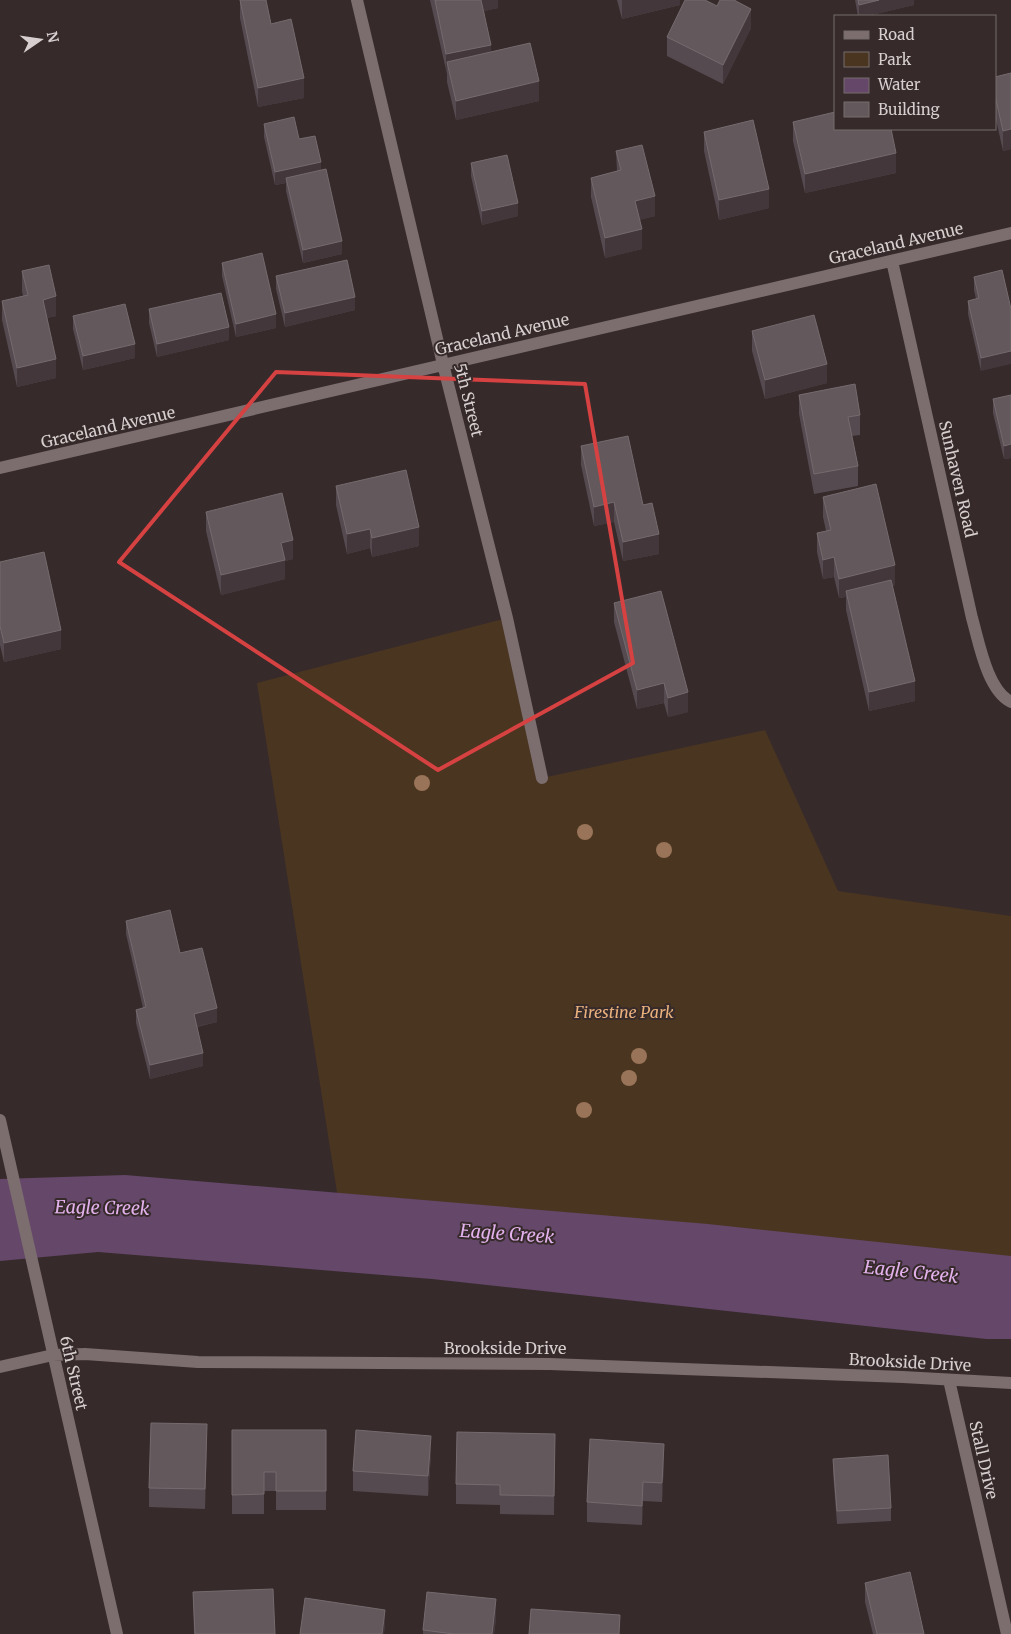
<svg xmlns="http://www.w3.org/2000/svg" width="1011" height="1634" viewBox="0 0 1011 1634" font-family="Merriweather,serif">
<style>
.green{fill:#4a3520}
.water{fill:#644769}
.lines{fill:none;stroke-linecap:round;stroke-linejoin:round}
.minor{stroke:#7c6d6f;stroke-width:12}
.tertiary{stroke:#7c6d6f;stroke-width:12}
.tree{fill:#997458}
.wall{fill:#554a4f}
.shaded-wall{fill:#43373b}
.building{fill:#63585c;stroke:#756b6e}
.marked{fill:none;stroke:#d64141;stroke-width:4;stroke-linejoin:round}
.labels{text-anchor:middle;stroke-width:4;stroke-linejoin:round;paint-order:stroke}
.street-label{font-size:16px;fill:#d7cfcf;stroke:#362a2b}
.park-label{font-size:16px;font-style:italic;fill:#eab17c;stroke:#362a2b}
.water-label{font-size:18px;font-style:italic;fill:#e3b2ec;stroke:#362a2b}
</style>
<rect width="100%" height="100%" fill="#362a2b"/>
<path class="green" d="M507,618L542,778L765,730L838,891L1011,916V1298L344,1237L257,683Z"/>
<path class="water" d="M125,1175L708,1224L1011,1256V1339H986L432,1279L98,1252L0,1261V1179Z"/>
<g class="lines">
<path class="minor" d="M357,0L443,364L507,618L542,778
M892,261L972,618C979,642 987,690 1011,702
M0,468L1011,233
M949,1380L1007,1634"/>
<path class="tertiary" d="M0,1120L117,1634
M0,1367L53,1355L85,1354L198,1362L550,1364L903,1377L1011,1383"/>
</g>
<g class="tree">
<circle cx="422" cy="783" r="8"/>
<circle cx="585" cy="832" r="8"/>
<circle cx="664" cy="850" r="8"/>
<circle cx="639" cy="1056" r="8"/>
<circle cx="629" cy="1078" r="8"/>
<circle cx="584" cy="1110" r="8"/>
</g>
<path class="wall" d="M240,0L271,24L304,98L258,107L240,18Z
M430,0H498V8L484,11L491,52L539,101L456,120L447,82V74Z
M617,0H680V5L622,19Z
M855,0H914V5L867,16H858Z
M751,28L723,84L667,56V37Z
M1011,73V149L1003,151L995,115V77Z
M793,122L896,173L805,193L793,141Z
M264,124L299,139L321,170L342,254L303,263L286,191V183L275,185L264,137Z
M704,132L769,208L719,220L704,151Z
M616,151L655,216L639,220L642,249L605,258L591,197V178L617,171Z
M471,163L518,216L482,225L471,176Z
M222,263L276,328L236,337L222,276Z
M1002,270L981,371L968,314V301L976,299L974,290V277Z
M22,271L56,316L47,318L56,378L17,387L2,320V301L23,296L22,291Z
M276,276L355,310L285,327L276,289Z
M149,309L229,340L157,357L149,323Z
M73,316L135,358L83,370L73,329Z
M752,331L827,383L765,399L752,351Z
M799,395L860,415V435L852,436L858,466V486L814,494L799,414Z
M1011,395V458L1004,459L993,413V399Z
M581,446L643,505L659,554L623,561L614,522L594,526L581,465Z
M336,486L419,546L372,557L370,548L347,554L336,505Z
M823,497L895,585L892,586L915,701L869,711L846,610V597L839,598L834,577L823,579L817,552V533L826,531L823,517Z
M206,512L293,559L285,561V579L221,595L206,531Z
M0,562L61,649L4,662L0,645Z
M614,603L688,712L668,717L664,703L637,709L614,622Z
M126,921L180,953L217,1022L197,1027L203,1066L150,1079L136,1023V1010L143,1008L126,934Z
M232,1430H326V1510H276V1491H264V1514H232Z
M555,1434L554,1515L500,1514V1505L456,1504V1484Z
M207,1444L205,1509L149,1507V1488Z
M431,1455L428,1496L353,1491V1471Z
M833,1459L891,1508V1521L837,1524L833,1472Z
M664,1463L662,1502L643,1501L642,1525L587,1522V1502Z
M865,1583L924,1634H873L865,1602Z
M193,1592L275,1634H194Z
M496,1619L494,1634H423V1630Z"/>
<path class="shaded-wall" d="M480,0H498V8L480,12Z
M622,0H680V5L622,19Z
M879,0H914V5L867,16H859V5Z
M751,9V28L723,84V65Z
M491,45V64L447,62L446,74V54Z
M304,78V98L258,107V88Z
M539,81V101L456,120V101Z
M1011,129V149L1003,151V131Z
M896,153V173L805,193V174Z
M321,162V175L286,178V183L275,185V172Z
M769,189V208L719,220V200Z
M655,196V216L635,221V201Z
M518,203V216L482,225V211Z
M642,229V249L605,258V238Z
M342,241V254L303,263V250Z
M56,296V316L43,319V300Z
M355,297V310L285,327V313Z
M276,314V328L236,337V324Z
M229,327V340L157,357V344Z
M135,344V358L83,370V356Z
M1011,351V364L981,371V358Z
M56,359V378L17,387V368Z
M827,364V383L765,399V380Z
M1011,444V458L1004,459V446Z
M614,502V522L594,526V507Z
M419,527V546L372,557V538Z
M370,529V548L347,554V534Z
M659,534V554L623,561V542Z
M293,540V559L285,561V579L221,595V575L281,543Z
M834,557V577L823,579V560Z
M895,565V585L847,596L846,591V597L839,598V579Z
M61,630V649L4,662V643Z
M915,681V701L869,711V692Z
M664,683V703L637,709V690Z
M688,692V712L668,717V698Z
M217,1008V1022L194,1027V1014Z
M203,1053V1066L150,1079V1065Z
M207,1424V1444L205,1509V1489Z
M431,1436V1455L428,1496V1476Z
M664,1444V1463L662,1502V1483Z
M643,1482V1501L642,1525V1506Z
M496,1599V1619L494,1634H492Z
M385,1610V1629L384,1634H382Z"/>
<path class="building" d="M240,0H266L271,24L291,19L304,78L258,88Z
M435,0H481L491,45L446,54Z
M685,0H705L717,6L720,0H734L751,9L723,65L667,37Z
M858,0H879L859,5Z
M530,43L539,81L456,101L447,62Z
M1011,73V129L1003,131L995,95V77Z
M835,112V129H891L896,153L805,174L793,122Z
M294,117L299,139L315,136L321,162L275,172L264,124Z
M753,120L769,189L719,200L704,132Z
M642,145L655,196L635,201L642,229L605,238L591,178L621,170L616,151Z
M507,155L518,203L482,211L471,163Z
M326,169L342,241L303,250L286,178Z
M262,253L276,314L236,324L222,263Z
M347,260L355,297L285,313L276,276Z
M49,265L56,296L43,300L56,359L17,368L2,301L28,295L22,271Z
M1002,270L1011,309V351L981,358L968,301L979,298L974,277Z
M221,293L229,327L157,344L149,309Z
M125,304L135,344L83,356L73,316Z
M814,315L827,364L765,380L752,331Z
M855,384L860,415L848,417L858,466L814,474L799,395Z
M1011,395V444L1004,446L993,399Z
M628,436L643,505L652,503L659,534L623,542L614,502L594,507L581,446Z
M406,470L419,527L372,538L370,529L347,534L336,486Z
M876,484L895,565L839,579L834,557L823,560L817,533L831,530L823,497Z
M282,493L293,540L281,543L285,560L221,575L206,512Z
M44,552L61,630L4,643L0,626V562Z
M891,580L915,681L869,692L846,591Z
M661,591L688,692L668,698L664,683L637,690L614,603Z
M170,910L180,953L202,948L217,1008L194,1014L203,1053L150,1065L136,1010L146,1007L126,921Z
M151,1423L207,1424L205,1489L149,1488Z
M232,1430H326V1491H276V1472H264V1494L232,1495Z
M356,1430L431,1436L428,1476L353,1471Z
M457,1432L555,1434L554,1496L500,1495V1485L456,1484Z
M590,1439L664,1444L662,1483L643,1482L642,1506L587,1502Z
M888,1455L891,1508L837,1511L833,1459Z
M910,1572L924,1634H877L865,1583Z
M273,1589L275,1634H195L193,1592Z
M427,1592L496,1599L492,1634H454L423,1630Z
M305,1598L385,1610L382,1634H300Z
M531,1609L620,1615L619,1634H529Z"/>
<path class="marked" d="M276,372L585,384L633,663L438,770L119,562Z"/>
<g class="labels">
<g class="street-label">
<text transform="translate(896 243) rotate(-13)" y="6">Graceland Avenue</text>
<text transform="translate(502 334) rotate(-13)" y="6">Graceland Avenue</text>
<text transform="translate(469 400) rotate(76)" y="6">5th Street</text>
<text transform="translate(108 427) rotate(-13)" y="6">Graceland Avenue</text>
<text transform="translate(958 479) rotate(77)" y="6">Sunhaven Road</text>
<text x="505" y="1354">Brookside Drive</text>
<text transform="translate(910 1362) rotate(3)" y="6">Brookside Drive</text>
<text transform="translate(74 1373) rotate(77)" y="6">6th Street</text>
<text transform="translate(984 1460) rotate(77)" y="6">Stall Drive</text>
</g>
<g class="park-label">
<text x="624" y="1018">Firestine Park</text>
</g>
<g class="water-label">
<text transform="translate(102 1208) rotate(1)" y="6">Eagle Creek</text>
<text transform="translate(507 1234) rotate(4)" y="6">Eagle Creek</text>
<text transform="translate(911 1272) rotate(6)" y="6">Eagle Creek</text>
</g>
</g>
<rect x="834" y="15" width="162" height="115" fill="#362a2b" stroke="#766c6d"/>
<rect x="844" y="31" width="25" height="8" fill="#7c6d6f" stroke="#766c6d"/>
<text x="878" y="40" font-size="15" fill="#d7cfcf">Road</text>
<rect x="844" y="52" width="25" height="15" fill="#4a3520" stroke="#766c6d"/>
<text x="878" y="65" font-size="15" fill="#d7cfcf">Park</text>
<rect x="844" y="78" width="25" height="15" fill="#644769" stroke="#766c6d"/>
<text x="878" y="90" font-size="15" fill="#d7cfcf">Water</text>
<rect x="844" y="102" width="25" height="15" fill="#63585c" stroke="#766c6d"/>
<text x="878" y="115" font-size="15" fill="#d7cfcf">Building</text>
<g transform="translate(40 40) rotate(77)" stroke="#362a2b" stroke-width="4" paint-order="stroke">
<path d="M0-4L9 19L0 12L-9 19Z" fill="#d7cfcf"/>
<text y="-8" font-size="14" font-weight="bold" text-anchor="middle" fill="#d7cfcf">N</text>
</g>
</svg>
